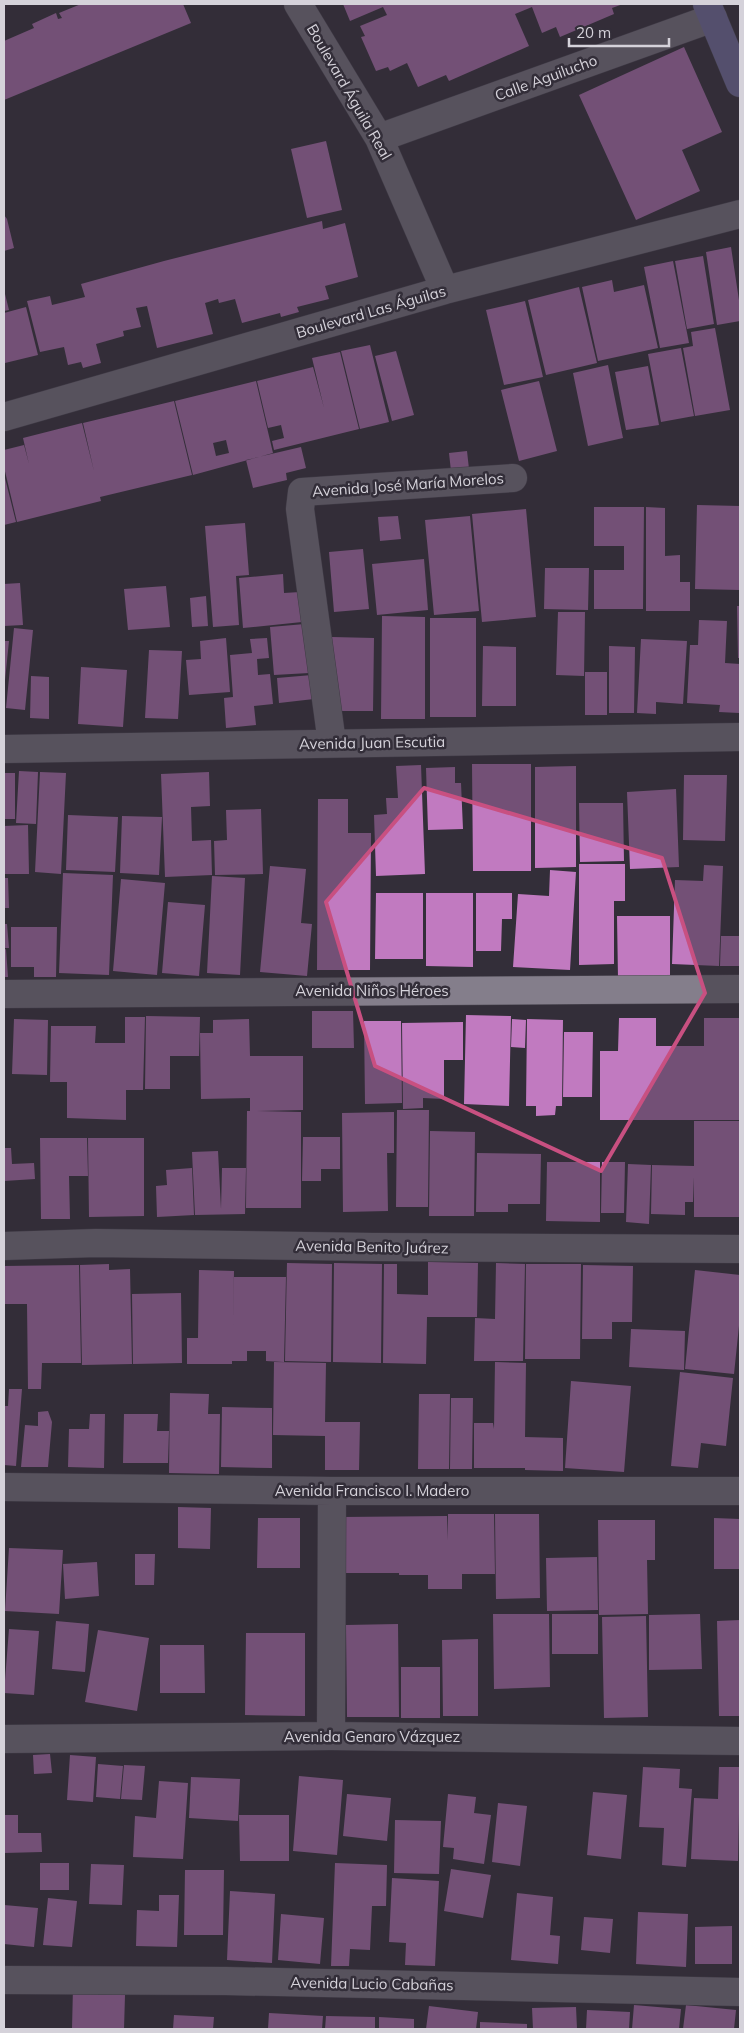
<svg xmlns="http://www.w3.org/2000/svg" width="744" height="2033" viewBox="0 0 744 2033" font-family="Mulish,sans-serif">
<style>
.building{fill:#c17ac0;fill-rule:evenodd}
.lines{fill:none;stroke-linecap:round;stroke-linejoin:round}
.minor-casing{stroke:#4f4b55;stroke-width:29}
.major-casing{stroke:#4f4b55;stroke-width:29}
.minor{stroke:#847e8b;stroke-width:28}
.major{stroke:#7d79ad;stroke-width:28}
.marked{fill:none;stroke:#c85081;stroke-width:4;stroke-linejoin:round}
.labels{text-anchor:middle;stroke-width:5;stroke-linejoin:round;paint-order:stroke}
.street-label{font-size:15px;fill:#d5d2da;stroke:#332e39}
</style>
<rect width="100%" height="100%" fill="#332e39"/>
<path class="building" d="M81,4H183L191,23L4,100V41L34,28L32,24L56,13L58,19L62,18L59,13Z
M343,4H623L612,8L614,14L560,37L556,27L542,33L532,7L515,14L529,46L449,81L446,75L418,87L407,63L390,71L388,67L376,71L361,37L365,36L360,26L387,15L383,7L350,21Z
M684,47L722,132L682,150L700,191L636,220L579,95Z
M326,141L342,210L307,218L291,149Z
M4,215L7,219L14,248L4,251Z
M322,221L323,229L345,223L358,277L325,286L329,299L297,307L299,312L281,317L280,313L242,323L235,299L219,303L218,299L205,303L213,334L157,348L147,306L136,308L141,327L123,331L124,336L96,344L101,363L83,368L81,362L68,365L64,347L40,352L27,301L50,296L52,305L85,297L81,284L164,261Z
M731,247L740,307V321L717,325L706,252Z
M703,256L714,324L687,329L675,261Z
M673,261L689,343L660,348L644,267Z
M612,280L614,292L644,285L658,348L598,361L582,287Z
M579,287L597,363L546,375L528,300Z
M4,290L9,310L4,311Z
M525,301L543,377L504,385L486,310Z
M26,307L38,355L5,363L4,356V313Z
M715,328L730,410L695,416L683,348L693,346L691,332Z
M370,345L389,422L360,429L341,351Z
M681,348L694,416L661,422L648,354Z
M396,351L414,415L392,421L375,356Z
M340,352L359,429L274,450L272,441L284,438L281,425L268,428L257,381L313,367L324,408L312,358Z
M608,365L623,438L588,446L573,373Z
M648,366L659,425L626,430L615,372Z
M256,381L273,453L193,475L175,401ZM226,440L229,453L216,456L213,443Z
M539,381L557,451L519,461L501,390Z
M174,401L192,475L100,497L101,501L17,522L4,467V450L24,445L29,464L23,438L82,423L94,471L83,423Z
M301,447L306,468L286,473L287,480L253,488L246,460Z
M467,451L470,478L452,480L449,453Z
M4,474L16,522L4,525Z
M697,505L740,506V590L695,589Z
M594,507H644L643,609H594V570H624V546H594Z
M646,507L665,508V556L680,555V582H690V611H646Z
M526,509L536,617L482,622L472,514Z
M398,516L401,539L380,541L378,517Z
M470,516L479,611L434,615L425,520Z
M245,523L249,575L236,576L239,625L213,627L205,526Z
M363,549L369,609L334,612L329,552Z
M424,559L428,610L377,615L372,564Z
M545,568H589L588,610L544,609Z
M283,574L284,593L300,592L302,622L243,628L239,578Z
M20,583L23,625L4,626V584Z
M166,586L170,627L128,630L124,589Z
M206,596L208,626L192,627L190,598Z
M737,606H740V658H738Z
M558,612H585L584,676L556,675Z
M382,616L425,617V719H381Z
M430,618H476V717H430Z
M699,620L727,621L725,663L740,664L739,713L719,712L720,705L687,703L690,645H698Z
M305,624L309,673L274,675L270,627Z
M14,628L33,630L25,710L6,708Z
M332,637L374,638L373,711H331Z
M226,638L230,692L189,695L186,660L201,659L200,641Z
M267,638L269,658L257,659L258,675L270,674L273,704L254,706L256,725L226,728L224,698L233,697L230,655L252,653L250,639Z
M641,639L687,641L683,704L656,702V714L637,713Z
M4,641H9L5,680H4Z
M483,646L516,647V706H482Z
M609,646L635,647L634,713H609Z
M149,650L182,651L178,719L145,718Z
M81,667L127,670L123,727L78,724Z
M585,672H607V715H585Z
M312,675L314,699L279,703L277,678Z
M31,676L49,677V719L30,718Z
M472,764H531V871H473Z
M421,765L425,874L376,876L374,815L387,814L386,798H398L396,766Z
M576,766V867L535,868V767Z
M455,767V783H461L463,829L428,830L426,768Z
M19,771L38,772L36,824L16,823Z
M40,772L66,773L61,874L35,872Z
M209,772L210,806L191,807L192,841L211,840L212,875L165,877L161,774Z
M4,773H15V819H4Z
M684,775H727L725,841L683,840Z
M676,789L679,867L630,869L627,792Z
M318,799H348V833H371L370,970H317Z
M579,803H623L624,861L580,862Z
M261,809L263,874L215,875L214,841L227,840L226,810Z
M68,815L118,817L115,872L66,870Z
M122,816L162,817L159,875L120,873Z
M28,825L29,874H4V826Z
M579,864H625V901H614V964L579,965Z
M704,865L723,866L719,966L672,964L675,880L703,881Z
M270,866L306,869L301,923L312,924L307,976L260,972Z
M550,870L576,872L570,970L513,967L518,894L549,896Z
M63,873L113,875L109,975L59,973Z
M212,876L245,878L240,975L207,973Z
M4,878H8L9,908H4Z
M121,879L165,883L157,975L113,971Z
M376,893H423V959H375Z
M426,893H473V967L426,966Z
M476,893H512V919H502L501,951H476Z
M168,902L205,905L199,976L162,973Z
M617,916H670V979H618Z
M4,924H7L9,948H4Z
M11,927H57L56,977H34V967H11Z
M721,936H740V966H720Z
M6,949L8,977H4V950Z
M312,1011H353L354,1048H312Z
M466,1015L511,1016L509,1106L464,1104Z
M146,1016L200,1017L199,1056H170V1089H145Z
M125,1017H145L143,1090H126V1120L67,1118V1082H50L51,1026H96L95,1043H125Z
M619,1018H656V1062V1046H704V1018H740V1120H600V1051H618Z
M14,1019L48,1020L47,1075L12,1074Z
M249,1019L250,1056H303V1110L257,1111L301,1112V1208H246L247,1111H250V1098L201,1099L200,1033H213V1020Z
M512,1019L526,1020L525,1048L511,1047Z
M527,1019L563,1020L562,1106H556L555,1115L536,1116V1106H526Z
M364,1021H401L402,1103L365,1104Z
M463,1022V1060H444V1099L423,1098V1108L403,1109L402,1023Z
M564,1032H593L592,1097H563Z
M397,1110H429L428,1207H396Z
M394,1112V1153H387L388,1211L343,1212L342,1113Z
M694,1121H740V1217H694V1177L693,1202H685V1215L651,1214L652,1165L694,1166Z
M430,1131L475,1132L474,1216H429Z
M303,1137H340V1169H321V1181H302Z
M40,1138H87L88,1176H69L70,1219H41Z
M88,1138H144V1216L89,1217Z
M4,1148H11L12,1164L34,1163L35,1179L4,1181Z
M218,1151L221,1209L222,1168H246L245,1214L195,1215L192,1152Z
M477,1153L541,1154L540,1204H508V1212H476Z
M547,1162H600V1222L546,1221Z
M602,1162H625L624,1213H601Z
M628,1164L651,1165L649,1224L626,1222Z
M192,1168L194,1215L157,1217L156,1186L167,1185L166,1170Z
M428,1262L478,1263L477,1317H427L426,1364L383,1363L384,1264H397V1294L428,1295Z
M287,1263L332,1264L331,1362L285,1361Z
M334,1263L382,1264L381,1363L333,1362Z
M496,1263L525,1264L523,1361H474L475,1318L495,1319Z
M109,1264V1270L130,1269L132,1364L82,1365L80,1265Z
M526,1264H581L580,1359H525Z
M79,1265L81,1363H42L41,1389H28L27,1304H4V1266Z
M583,1265L633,1266L632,1322H612V1339H582Z
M199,1270L234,1271L233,1325L234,1277H286L284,1362L266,1361V1351H247V1361H232V1364H187V1338H198Z
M695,1270L740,1275V1316L734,1374L685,1369Z
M181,1293L182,1363L133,1364L132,1294Z
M631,1329L685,1331L684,1370L629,1367Z
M274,1362L326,1363L325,1422H360L359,1470H325V1436L273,1435Z
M495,1362L526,1363L525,1437L563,1438V1471L525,1470V1456V1468H474V1423H493L494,1429Z
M680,1372L733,1378L726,1446L701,1443L698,1468L671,1466Z
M571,1381L631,1386L624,1472L565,1468Z
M9,1389H22L16,1466L4,1465V1406H8Z
M170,1393L209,1394L208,1414H220L219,1474L169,1473Z
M419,1394H450L449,1469H418Z
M451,1398H473L472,1469H450Z
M222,1407L272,1408V1468L221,1467Z
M48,1411L52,1422L48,1467H21L25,1425L38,1426V1412Z
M90,1414H105L104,1468L68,1467L69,1429H89Z
M124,1414H158L157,1431H169L168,1463H123Z
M178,1507L211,1508L210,1549L178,1548Z
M448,1514H494L495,1574H462V1589H428V1575H399V1573H344L343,1517L447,1516L448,1540Z
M495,1514H539L540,1598L496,1599Z
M258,1518H300V1568H257Z
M714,1518L740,1519V1569H714Z
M598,1520H655V1560H647L648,1614L599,1615Z
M9,1548L63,1550L59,1614L5,1611Z
M135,1554H155L154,1585H135Z
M597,1557L598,1610L547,1611L546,1558Z
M97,1562L99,1596L65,1599L63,1564Z
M493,1614H549L550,1687L494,1689Z
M552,1614H598V1654H552Z
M700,1614L702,1669L649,1670V1615Z
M646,1616L648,1717L604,1718L602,1617Z
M740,1620V1716H719L717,1621Z
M56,1621L89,1624L85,1672L52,1669Z
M398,1624L399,1717H347L346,1625Z
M9,1629L39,1631L34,1695L4,1693Z
M98,1630L149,1638L137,1711L85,1702Z
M246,1633H305V1716L245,1715Z
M478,1639V1716H443L442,1640Z
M160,1645H204L205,1693H160Z
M401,1667H440V1718H401Z
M50,1754L52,1773L34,1774L33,1755Z
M70,1755L96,1757L93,1802L67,1800Z
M98,1764L123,1766L120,1799L96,1797Z
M124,1765L145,1766L142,1800L121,1799Z
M643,1767L680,1769L679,1788L692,1789L686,1867L662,1865L664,1828L639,1827Z
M719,1767H740L738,1861L691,1859L694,1798L718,1799Z
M299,1776L343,1780L337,1855L293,1851Z
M191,1777L240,1779L238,1821L189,1818Z
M159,1781L188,1783L183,1859L133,1857L135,1816L156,1818Z
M593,1792L627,1795L621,1859L587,1855Z
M347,1794L391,1798L387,1841L343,1836Z
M448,1794L476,1797L474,1813L491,1815L484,1864L453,1859L454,1848L443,1847Z
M498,1803L527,1806L520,1866L492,1862Z
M4,1815H18V1833H41L42,1852L4,1853Z
M239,1815H289V1861H240Z
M395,1820L441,1821L439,1874L394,1873Z
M40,1863H69V1890H40Z
M335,1863L387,1865L386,1906H372L370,1950L350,1949L349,1966H331Z
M91,1864L124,1865L122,1905L89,1904Z
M451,1869L491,1875L483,1918L444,1911Z
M185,1870H224L223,1935H184Z
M392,1878L439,1881L435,1966L405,1965L406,1943L389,1942Z
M230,1891L275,1894L272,1963L227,1960Z
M517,1893L553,1897L550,1935L560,1936L558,1964L511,1960Z
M159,1895H179L177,1947L136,1946L137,1910L159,1911Z
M48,1898L77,1901L72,1947L43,1945Z
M4,1905L38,1908L34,1947L4,1944Z
M638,1912L688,1914L686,1967L636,1964Z
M281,1914L324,1918L320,1964L278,1960Z
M584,1917L613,1919L610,1953L581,1950Z
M732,1926V1964H695V1927Z
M73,1987L98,1988V1995H125L124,2029H72Z
M634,2005L681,2009L679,2029H632Z
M686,2005L736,2010L734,2029H683Z
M429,2006L478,2012L476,2029H426Z
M576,2007L577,2029H533L532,2008Z
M587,2010L630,2012L629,2029H586Z
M269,2013L323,2016L322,2029H268Z
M174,2015L214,2017L213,2029H173Z
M326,2016L375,2017V2029H325Z
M379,2017L414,2019V2029H379Z
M480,2022L527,2024V2029H480Z"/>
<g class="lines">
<defs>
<path id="minor" d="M298,4L379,138L445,290
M379,138L713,18
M4,417L445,290L740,214
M332,743L300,509L302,492L513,478
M4,749L740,737
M4,994L740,989
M4,1246L96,1243L373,1247L740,1249
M4,1487L332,1491H740
M331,1736L332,1491
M4,1739L331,1736L740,1741
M4,1980L226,1981L740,1992"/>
<path id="major" d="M707,4L740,83"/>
</defs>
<use href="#minor" class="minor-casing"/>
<use href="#major" class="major-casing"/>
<use href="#minor" class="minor"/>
<use href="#major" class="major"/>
</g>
<path d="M0 0H744V2033H0ZM424,788L662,858L705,993L601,1171L375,1066L326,902Z" fill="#332e39" fill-opacity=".55" fill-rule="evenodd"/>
<path class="marked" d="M424,788L662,858L705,993L601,1171L375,1066L326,902Z"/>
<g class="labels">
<g class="street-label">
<text transform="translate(546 78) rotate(-20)" y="5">Calle Aguilucho</text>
<text transform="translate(349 92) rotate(60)" y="5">Boulevard Águila Real</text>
<text transform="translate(371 312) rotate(-16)" y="5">Boulevard Las Águilas</text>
<text transform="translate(408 485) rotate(-4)" y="5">Avenida José María Morelos</text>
<text transform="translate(372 743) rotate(-1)" y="5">Avenida Juan Escutia</text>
<text x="372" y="996">Avenida Niños Héroes</text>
<text transform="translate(372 1247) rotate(1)" y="5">Avenida Benito Juárez</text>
<text x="372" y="1496">Avenida Francisco I. Madero</text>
<text x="372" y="1742">Avenida Genaro Vázquez</text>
<text transform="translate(372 1984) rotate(1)" y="5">Avenida Lucio Cabañas</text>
</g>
</g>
<rect width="744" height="2033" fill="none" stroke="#d5d2da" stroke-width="10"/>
<path d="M569 38v8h100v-8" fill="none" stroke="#d5d2da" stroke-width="2.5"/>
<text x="576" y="38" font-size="15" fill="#d5d2da" stroke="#332e39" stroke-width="4" paint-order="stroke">20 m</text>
</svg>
